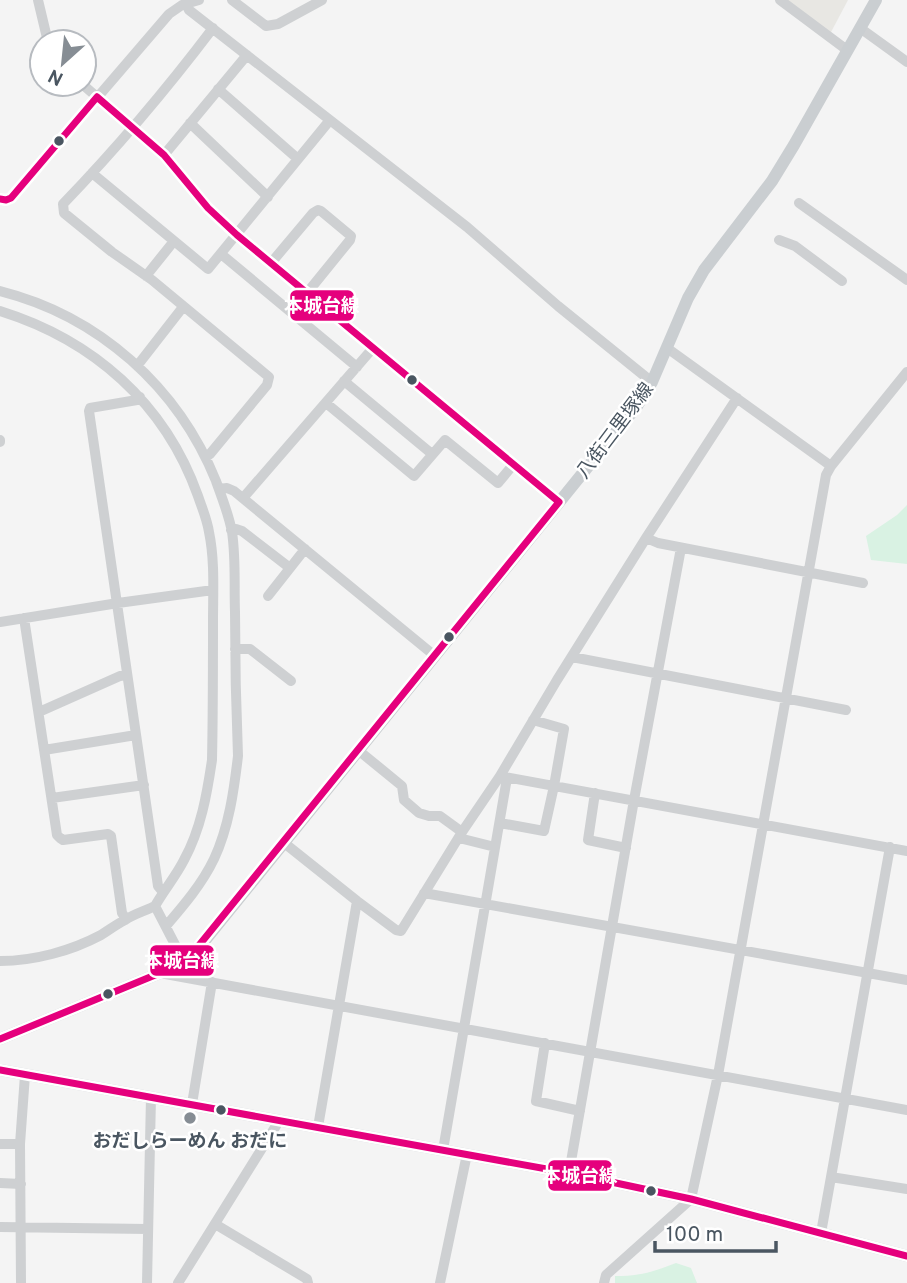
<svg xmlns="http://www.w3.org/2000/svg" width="907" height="1283" viewBox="0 0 907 1283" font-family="Overpass,'Noto Sans JP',sans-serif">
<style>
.commercial{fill:#e8e7e3}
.green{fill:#d9f2e3}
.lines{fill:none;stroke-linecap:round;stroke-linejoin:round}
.minor{stroke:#ced0d2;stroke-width:10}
.major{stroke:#caced1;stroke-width:12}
.bus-1-casing{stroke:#fff;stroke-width:12}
.bus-1{stroke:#e5007d;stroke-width:7}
.bus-dot{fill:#4a5661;stroke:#fff;stroke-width:2.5}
.poi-dot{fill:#868d94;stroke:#fff;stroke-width:2.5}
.labels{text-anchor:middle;stroke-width:5;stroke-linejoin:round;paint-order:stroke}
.street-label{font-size:19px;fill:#4a5661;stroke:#fff}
.poi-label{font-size:19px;font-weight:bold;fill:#4a5661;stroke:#fff}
.line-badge{stroke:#fff;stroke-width:2.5}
.badge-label{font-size:19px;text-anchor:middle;font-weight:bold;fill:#fff}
</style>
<rect width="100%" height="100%" fill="#f4f4f4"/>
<path class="commercial" d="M785,0H848L830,34Z"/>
<path class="green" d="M907,505V564L871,560L866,536L897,515Z
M676,1263L691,1268L697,1283H615V1276C641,1276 652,1272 676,1263Z"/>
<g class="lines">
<path class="minor" d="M38,0L48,42
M232,0L266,26L278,24L322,0
M780,0L847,50
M186,4L189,10L467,227L558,306L652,382
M860,28L907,62
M82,84L164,155L208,208L237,235L559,502
M218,89L298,159
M190,123L268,197
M164,155L247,55
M92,173L208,269L330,120
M0,199L6,200L11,198L169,14L182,5L199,0
M799,203L907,280
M779,240L795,246L842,281
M221,254L357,367
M271,263L313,213L318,210L321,211L351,236L350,240L307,293
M146,276L174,241
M0,291C99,316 178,387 216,481C222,498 229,515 232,532C236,558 234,586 235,612C235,660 236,708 238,756C234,790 229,827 214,859C202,884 184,905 166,926
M0,311C93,340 165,403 198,496C202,508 207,519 209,532C215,561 213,592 213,622C213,668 213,714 212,760C207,794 201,829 184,860C176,876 164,890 155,906L183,960
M667,348L831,466
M137,366L183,307
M344,381L432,454
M140,397L137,400L90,408L89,411L158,886L163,892
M326,403L414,476L445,440L498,483L513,465
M0,440V442
M206,457L210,454L267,385L269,377L152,280L112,252L64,213L63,204C116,149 166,90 213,28
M219,489L227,488L234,491L435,656
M243,498L373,348
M231,530L236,529L242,531L290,568
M646,538L658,543L863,583
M268,596L305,549
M24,618L57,835L60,838L63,840L108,834L111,836L122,913L126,919
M0,622L118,603L213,590
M235,649H250L291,681
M572,657L846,710
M39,712L120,676L127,675
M44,750L136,735
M358,750L402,786L404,800L419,813L429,816H440L462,832
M500,776L907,851
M595,793L588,840L626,848
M52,798L144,785
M500,823L544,831L554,786L564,729L533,720
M459,838L495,847
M283,842L357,901L396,930L401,931L462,832L500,776L557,680L646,538L737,398
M424,893L907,980
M0,961C34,961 71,951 101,935C109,930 117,924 125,920C134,914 145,911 155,906
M160,973L907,1110
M545,1043L536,1101L580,1111
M192,1104L212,982
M318,1127L357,901
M0,1144H20
M443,1150L507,778
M569,1173L634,800L681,548
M831,1177L907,1189
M0,1183L21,1184
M215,1224L307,1279L308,1283
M0,1227L148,1229
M821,1233L890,847
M21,1283L20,1144L25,1075
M147,1283L151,1097
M178,1283L279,1121
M440,1283L467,1154
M604,1283L606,1275L691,1199L718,1075L826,475L831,466L907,372"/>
<path class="major" d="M0,1039L160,973L188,956L206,939L637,406L652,382L688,298L704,270L772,181L794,145L876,0
M0,1070L569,1173L691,1199L907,1256"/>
<defs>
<path id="bus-1" d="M97,97L164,155L208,208L237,235L559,502
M0,199L6,200L11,198L97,97
M0,1039L160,973L183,960L196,949L559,502
M0,1070L569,1173L691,1199L907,1256"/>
</defs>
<use href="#bus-1" class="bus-1-casing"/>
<use href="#bus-1" class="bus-1"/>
</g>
<g class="bus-dot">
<circle cx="59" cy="141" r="6"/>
<circle cx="412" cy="380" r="6"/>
<circle cx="449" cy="637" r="6"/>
<circle cx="108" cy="994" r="6"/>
<circle cx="221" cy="1110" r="6"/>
<circle cx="651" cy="1191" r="6"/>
</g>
<circle class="poi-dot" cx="190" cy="1118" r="7"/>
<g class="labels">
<g class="street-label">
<text transform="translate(614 430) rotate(-53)" y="7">八街三里塚線</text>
</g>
<g class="poi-label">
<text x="190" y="1147">おだしらーめん おだに</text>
</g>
</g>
<g class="line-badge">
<rect x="289" y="289" width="66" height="33" rx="7" fill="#e5007d"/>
<rect x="149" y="944" width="66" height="33" rx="7" fill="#e5007d"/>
<rect x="547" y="1159" width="66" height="33" rx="7" fill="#e5007d"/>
</g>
<g class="badge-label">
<text x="322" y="312">本城台線</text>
<text x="182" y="967">本城台線</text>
<text x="580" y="1182">本城台線</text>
</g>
<g transform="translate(63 63) rotate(207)"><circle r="33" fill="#ffffff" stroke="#b7bbc0" stroke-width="2"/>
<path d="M0-5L12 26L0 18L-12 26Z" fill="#868d94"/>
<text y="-10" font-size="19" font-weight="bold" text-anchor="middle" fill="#4a5661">N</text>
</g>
<path d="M655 1241v10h121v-10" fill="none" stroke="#4a5661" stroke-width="3.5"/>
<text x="666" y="1241" font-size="21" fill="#4a5661" stroke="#ffffff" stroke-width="5" paint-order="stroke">100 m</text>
</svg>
